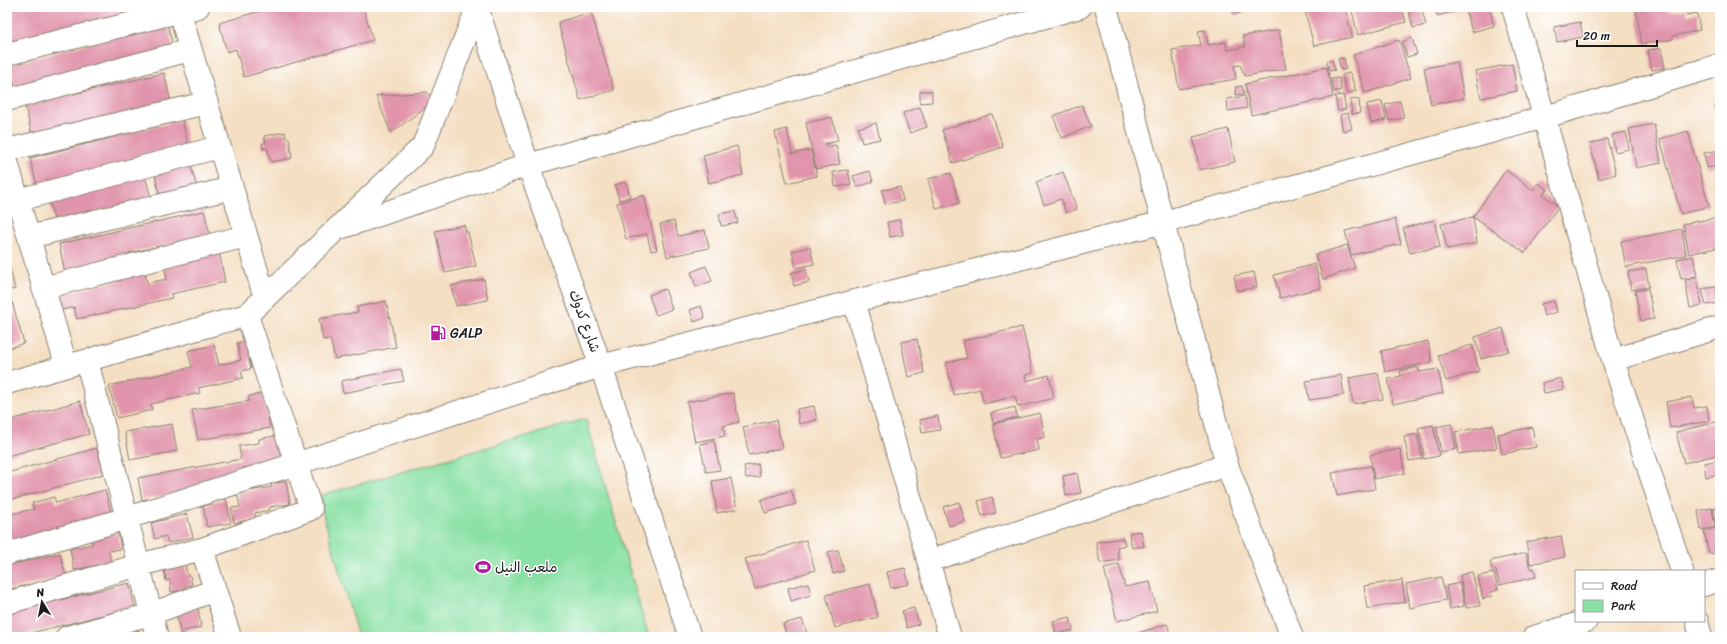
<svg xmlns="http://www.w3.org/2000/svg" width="1727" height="644" viewBox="0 0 1727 644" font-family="Sriracha,'Playpen Sans Arabic',sans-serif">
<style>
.green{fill:#8ae1a5;stroke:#537e60}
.building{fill:#e195ac}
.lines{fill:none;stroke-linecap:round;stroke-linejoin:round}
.minor-casing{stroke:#887e70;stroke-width:24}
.tertiary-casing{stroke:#887e70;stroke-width:24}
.minor{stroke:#fff;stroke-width:22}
.tertiary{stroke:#fff;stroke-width:22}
.labels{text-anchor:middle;stroke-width:3;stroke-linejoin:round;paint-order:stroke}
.street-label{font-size:14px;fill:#1c1c1c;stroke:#fff}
.poi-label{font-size:14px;fill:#1c1c1c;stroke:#fff;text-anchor:start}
</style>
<rect width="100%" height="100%" fill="#fff"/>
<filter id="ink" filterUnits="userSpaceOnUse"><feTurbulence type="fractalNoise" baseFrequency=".025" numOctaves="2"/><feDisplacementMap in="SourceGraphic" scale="8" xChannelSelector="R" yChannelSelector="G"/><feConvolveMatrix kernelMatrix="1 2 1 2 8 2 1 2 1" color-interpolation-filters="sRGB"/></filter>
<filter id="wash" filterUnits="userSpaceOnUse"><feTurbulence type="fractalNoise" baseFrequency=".012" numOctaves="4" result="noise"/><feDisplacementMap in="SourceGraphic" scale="16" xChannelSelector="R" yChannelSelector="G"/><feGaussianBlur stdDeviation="0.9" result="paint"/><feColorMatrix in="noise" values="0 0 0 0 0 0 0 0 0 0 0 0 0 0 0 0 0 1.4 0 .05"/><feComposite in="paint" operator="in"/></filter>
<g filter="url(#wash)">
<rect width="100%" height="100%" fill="#f4dfc3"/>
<path class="green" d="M586,419L649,637H358L318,496Z"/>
<g id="blocks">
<path class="building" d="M24,7H152L7,50V11Z
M274,7H363L373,40L244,77L236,49L227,52L219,23Z
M1231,7H1259L1234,15Z
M1304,7H1345L1352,37L1314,46Z
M1351,7H1402L1406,22L1358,35Z
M1408,7H1421L1426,25L1413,28Z
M1435,7H1468V8L1437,16Z
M1479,7H1489L1494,26L1472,32L1466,11Z
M1657,7H1668L1669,12L1686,9L1687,15L1697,13L1700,30L1673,36V39L1642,44L1636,11Z
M591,12L614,90L580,100L558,22Z
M1580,22L1583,37L1557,42L1554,27Z
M167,23L174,50L16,92L9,65Z
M1205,30L1208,45L1226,42L1227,50L1245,47L1243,36L1279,30L1286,69L1245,76L1240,65L1234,66L1236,79L1179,89L1172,50L1201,45L1198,31Z
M1412,38L1417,54L1407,57L1402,42Z
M1399,40L1411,78L1365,93L1353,55Z
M1661,48L1665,68L1652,70L1648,50Z
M1344,58L1346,69L1341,70L1338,59Z
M1332,60L1335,70L1330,71L1327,62Z
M1457,62L1464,98L1431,105L1424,68Z
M1512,64L1517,91L1481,98L1475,71Z
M1327,67L1333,97L1251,115L1245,84Z
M164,73L171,103L32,136L25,105Z
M1350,73L1356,91L1347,94L1342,75Z
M1339,78L1341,90L1334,92L1331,79Z
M1242,86L1244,94L1236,95L1235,87Z
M920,91H932V102L920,103Z
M427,92L434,101L391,133L376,96Z
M1343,95L1346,109L1338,111L1335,96Z
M1245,96L1247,108L1228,111L1227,99Z
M1359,99L1360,113L1352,114L1350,100Z
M1382,101L1386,120L1371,123L1367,104Z
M1400,101L1404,118L1389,121L1385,105Z
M1082,105L1091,126L1062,138L1053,116Z
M1720,105V124H1719L1715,106Z
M920,107L927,127L910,133L903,113Z
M1348,113L1352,129L1343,131L1340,115Z
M992,114L1003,147L953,163L942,130Z
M832,117L838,141L825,144L826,147L836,145L840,164L816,169L806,123Z
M182,120L189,149L37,186L30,158Z
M876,123L880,139L862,143L858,128Z
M1654,124L1661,163L1636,168L1629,129Z
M787,129L792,154L811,150L817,176L787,183L775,132Z
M1228,129L1235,162L1200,170L1193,137Z
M1688,131L1709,206L1681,214L1660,139Z
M285,132L286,138H289L292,158L271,162L267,148L263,149L262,143H266L264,136Z
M1626,132L1629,149L1615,152L1612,135Z
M1607,139L1616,174L1599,179L1590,144Z
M737,146L743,175L709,183L703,155Z
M1720,150V165L1707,168L1704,153Z
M190,163L197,188L160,197L154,171Z
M848,170L851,185L835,187L833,172Z
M1506,170L1533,190L1538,183L1547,189L1543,195L1559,206L1525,253L1473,217L1477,243L1447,249L1441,224L1473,217Z
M870,171L873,182L857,187L853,176Z
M1063,172L1077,209L1066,213L1061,199L1044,205L1036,182Z
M951,173L959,203L936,209L928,179Z
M145,176L151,198L55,223L49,201Z
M626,182L630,197L619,200L615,185Z
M900,187L903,201L885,204L882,190Z
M644,195L657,250L651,251L647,234L626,239L617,203Z
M204,211L210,235L129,253L130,259L65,273L59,244Z
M735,211L738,223L721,226L719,214Z
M1720,217V247L1689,254L1683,224Z
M1395,219L1401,244L1351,255L1345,231Z
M900,220L903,235L890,237L887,222Z
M1434,220L1440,247L1410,253L1403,228Z
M674,221L678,236L705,230L709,248L667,257L660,224Z
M464,225L466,232H468L476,266L445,273L435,231Z
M1682,229L1686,255L1626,267L1621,241Z
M1347,245L1355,268L1323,279L1315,255Z
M810,247L814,264L796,268L792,251Z
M219,251L225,282L171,294L172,298L77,319L74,307L58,311L54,295L122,280L121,276L145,271L147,283L167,279L164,263Z
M7,255L15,289L7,291Z
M1693,256L1697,276L1681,279L1677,259Z
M1315,264L1321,288L1280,298L1274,275Z
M706,266L712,281L696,287L691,272Z
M806,269L809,282L794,286L791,273Z
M1646,269L1649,287L1631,290L1628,272Z
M1254,272L1257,287L1237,291L1234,276Z
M1697,278L1702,305L1690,308L1685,280Z
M484,279L488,300L456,306L451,286Z
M1716,287L1719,303L1706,305L1702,289Z
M665,289L672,309L656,315L649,295Z
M1648,289L1654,319L1641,321L1635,291Z
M386,301L396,347L335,359L330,339L323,340L319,319L358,312L357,307Z
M1554,301L1557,312L1544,316L1541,304Z
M12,302L24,343L7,349V304Z
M701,306L705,318L694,322L690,310Z
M1022,327L1033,373L1025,375L1026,381L1049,375L1054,398L1018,407L1015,396L984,404L980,389L954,395L946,363L967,358L963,341Z
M1503,328L1509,351L1481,359L1475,337Z
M252,339L256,358L249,360L251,369L241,371L243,378L198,388L200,393L151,404L152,410L117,418L109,386L192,367L188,351L214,345L219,365L241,360L237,343Z
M917,339L924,373L908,377L901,342Z
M1428,341L1432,362L1385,372L1381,351Z
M1472,345L1479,371L1446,381L1438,355Z
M1418,367L1419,372L1438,369L1443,393L1393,404L1388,379L1401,376L1400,371Z
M401,369L404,381L343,393L341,381Z
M1378,373L1383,399L1353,404L1349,378Z
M1341,375L1344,395L1309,400L1306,381Z
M1561,378L1564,389L1544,393L1542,383Z
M264,393L270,428L198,440L192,410L249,401V396Z
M733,393L739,422L723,426L725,436L695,442L687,402Z
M1692,397L1694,408L1707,406L1709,421L1670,428L1666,402Z
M80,401L89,434L7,456V421Z
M814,406L817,420L799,424L797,409Z
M1015,407L1017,417L993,423L991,413Z
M1040,413L1045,437L1037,439L1039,450L1000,458L993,424Z
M938,416L940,430L922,433L920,420Z
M776,420L782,448L749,455L743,427Z
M1720,421V454L1684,463L1676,432Z
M172,424L177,451L130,460L125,432Z
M1451,424L1456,449L1441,452L1436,427Z
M1433,425L1439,456L1424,459L1418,428Z
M1493,425L1497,448L1459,454L1455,432Z
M1532,427L1536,447L1502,454L1498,434Z
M284,434L287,460L243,468L244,474L186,492L142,500L138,478L241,459L239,446L259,443V439Z
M1417,434L1422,459L1409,461L1404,437Z
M714,441L720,470L706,472L700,444Z
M97,448L104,474L7,501V473Z
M1400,449L1405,473L1374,479L1370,455Z
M1720,460V474L1706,477L1704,463Z
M758,464L760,477L746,478L744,466Z
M1371,466L1375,489L1337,496L1332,473Z
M1077,473L1081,493L1066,496L1063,476Z
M731,478L737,509L717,513L712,481Z
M286,481L290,504L270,507V510L255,513L256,519L234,523L231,508L240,507L237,493L272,487L271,484Z
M105,490L112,516L7,543V515L34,509L32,503L54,497L56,503Z
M791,490L796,504L765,513L761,500Z
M992,497L996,513L982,516L978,501Z
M226,499L231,523L207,527L203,506L212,504L211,502Z
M959,502L965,521L949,526L943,507Z
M1720,507V521L1715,522L1713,508Z
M1712,508L1715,527L1701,530L1698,511Z
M187,514L193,537L168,543L166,536L155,539L151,523Z
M1717,528L1720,552L1709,554L1704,531Z
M1141,531L1144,546L1132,548L1129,533Z
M118,532L121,549L109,551L111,563L74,570L70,549L92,544L91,537Z
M1561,536L1565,557L1530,564L1526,542Z
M1123,538L1125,545L1117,547L1119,560L1100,563L1096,542Z
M806,540L815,570L755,589L745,559Z
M838,550L844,571L833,574L828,552Z
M60,553L66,576L7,590V566Z
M1526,553L1530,569L1534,568L1536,577L1499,585L1496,571L1492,569L1490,561Z
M185,564L187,575H190L192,585L185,586V590L171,592L170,580L166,581L164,568Z
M1119,564L1125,587L1150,582L1157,611L1117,621L1104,568Z
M905,568L909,584L891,588L887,572Z
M1472,572L1480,606L1466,608L1460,575Z
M1494,573L1498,590L1491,592L1492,596L1483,599L1478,576Z
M1441,577L1446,600L1410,608L1406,584Z
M1402,580L1405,602L1367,609L1364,586Z
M129,583L135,607L15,637H7V613Z
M808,583L811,595L791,601L788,588Z
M1460,583L1464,606L1450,609L1446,586Z
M870,584L878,617L835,628L826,595Z
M914,608L919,624L907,628L902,611Z
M198,609L201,627L184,631V634L181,635L176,613Z
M1070,617L1073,630L1056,634L1053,621Z
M802,619L808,636L787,637L783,624Z
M1167,624L1171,637H1125Z
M138,630L140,637H106V636Z"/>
</g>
</g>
<g filter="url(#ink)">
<use href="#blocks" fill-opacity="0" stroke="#887e70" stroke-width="1"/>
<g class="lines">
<defs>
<path id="minor" d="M178,7L265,298
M1106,7L1227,465L1292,637
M1513,7L1613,360L1682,571
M7,54L198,7
M7,100L190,50
M7,150L206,103
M7,162L66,365
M18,200L219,147
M337,229L528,165L1080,7
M29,237L232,188
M43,288L246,236
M854,301L950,637
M1613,360L1720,327
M87,361L157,637
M7,383L247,315L423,146L477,8
M7,554L127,518L601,366L1164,222L1545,117L1720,65
M928,561L1227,465
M1704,585L1720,580
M7,603L139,565L202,549
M1697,621L1701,637
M67,637L151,614L215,590
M230,637L202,549L311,509L247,315
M1534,637L1586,621"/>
<path id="tertiary" d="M477,7L528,165L601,366L690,637"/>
</defs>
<use href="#minor" class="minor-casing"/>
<use href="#tertiary" class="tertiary-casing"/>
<use href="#minor" class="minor"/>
<use href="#tertiary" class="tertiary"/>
</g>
</g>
<defs>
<symbol id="fuel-bare" viewBox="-9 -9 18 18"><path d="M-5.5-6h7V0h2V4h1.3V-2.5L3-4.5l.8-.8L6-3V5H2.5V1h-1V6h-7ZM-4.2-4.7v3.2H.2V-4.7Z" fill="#b5179e" stroke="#fff" stroke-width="2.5" paint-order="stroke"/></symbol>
<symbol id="stadium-bare" viewBox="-9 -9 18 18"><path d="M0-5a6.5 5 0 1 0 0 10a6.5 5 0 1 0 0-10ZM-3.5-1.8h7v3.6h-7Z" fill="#b5179e" stroke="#fff" stroke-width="2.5" paint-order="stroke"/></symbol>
</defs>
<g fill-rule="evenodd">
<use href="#fuel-bare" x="427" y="322" width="22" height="22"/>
<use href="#stadium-bare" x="472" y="556" width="22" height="22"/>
</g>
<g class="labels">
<g class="street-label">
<text transform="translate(585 321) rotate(70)" y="5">شارع كدوك</text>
</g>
<g class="poi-label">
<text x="450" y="338">GALP</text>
<text x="495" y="572">ملعب النيل</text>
</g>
</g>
<rect width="1727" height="644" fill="none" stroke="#fff" stroke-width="24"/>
<rect x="1575" y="570" width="130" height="52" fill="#ffffff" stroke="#a4a4a4"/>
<rect x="1583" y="583" width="20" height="6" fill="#ffffff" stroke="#a4a4a4"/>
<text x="1611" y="590" font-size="12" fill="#1c1c1c">Road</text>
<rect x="1583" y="600" width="20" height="12" fill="#8ae1a5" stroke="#a4a4a4"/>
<text x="1611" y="610" font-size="12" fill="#1c1c1c">Park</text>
<g transform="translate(42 602) rotate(350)" stroke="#ffffff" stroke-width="3" paint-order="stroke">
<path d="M0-3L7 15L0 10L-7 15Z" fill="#1c1c1c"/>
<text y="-6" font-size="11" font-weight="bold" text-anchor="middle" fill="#1c1c1c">N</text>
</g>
<path d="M1577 40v6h80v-6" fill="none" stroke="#1c1c1c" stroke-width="2"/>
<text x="1583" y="40" font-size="12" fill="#1c1c1c" stroke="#ffffff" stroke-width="3" paint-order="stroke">20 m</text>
</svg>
